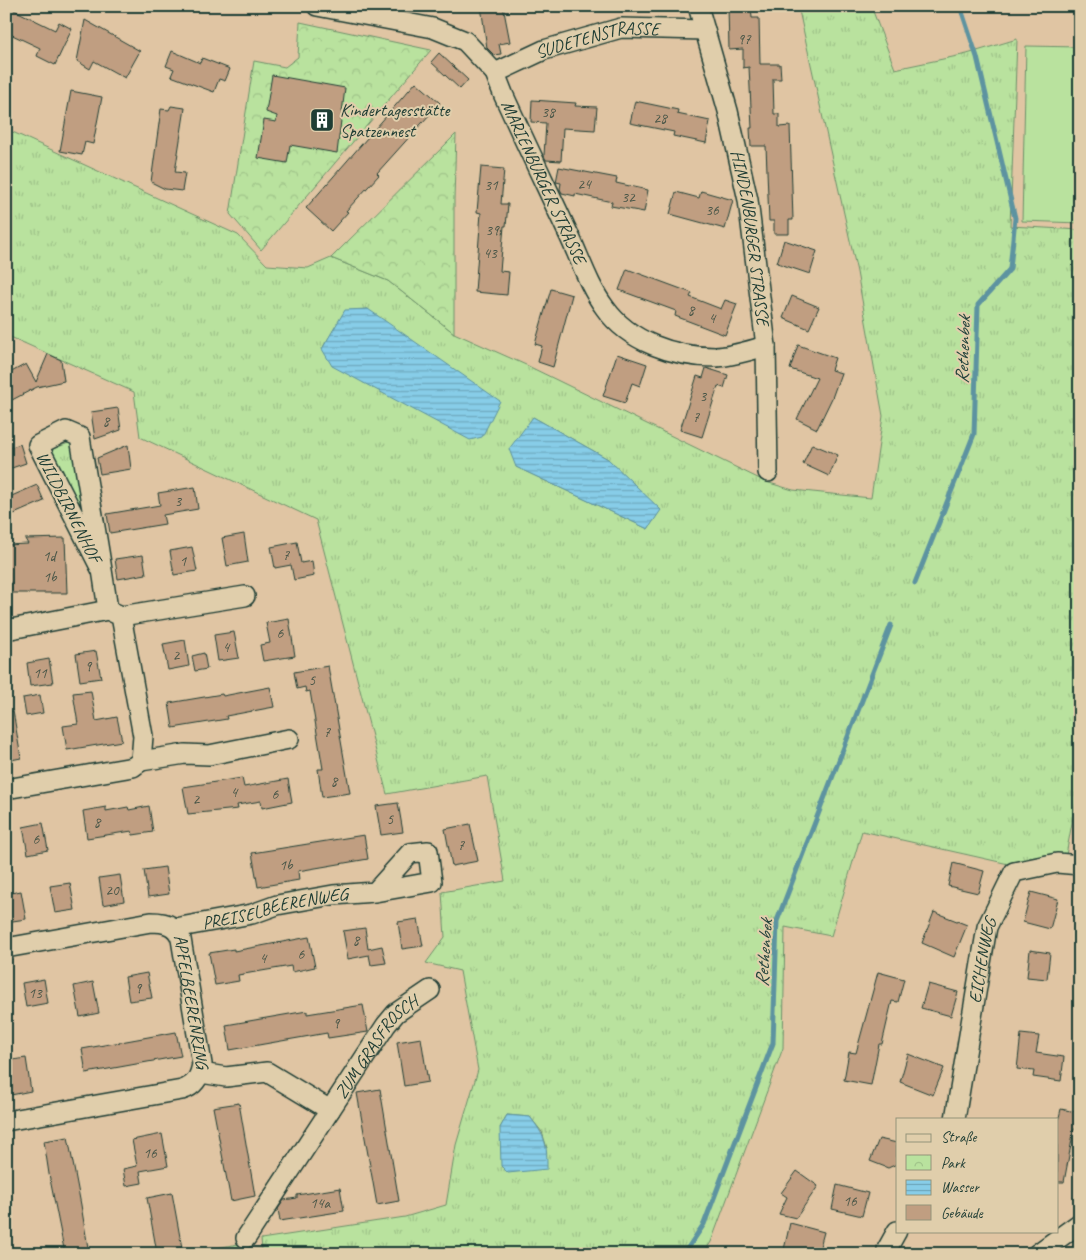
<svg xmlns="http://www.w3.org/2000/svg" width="1086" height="1260" viewBox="0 0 1086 1260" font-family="Caveat,sans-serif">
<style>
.grass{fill:url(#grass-tufts);stroke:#6c9069;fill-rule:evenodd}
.park{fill:url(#park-crowns);stroke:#6c9069}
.pitch{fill:#b9e29e;stroke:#6c9069}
.water{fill:url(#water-rules);stroke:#5d93a0}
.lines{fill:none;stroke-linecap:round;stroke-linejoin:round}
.stream{stroke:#5d93a0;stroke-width:5}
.building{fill:#c09e81;stroke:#1f3d34}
.minor-casing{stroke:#1f3d34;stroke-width:22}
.minor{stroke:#e0ceab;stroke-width:19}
.labels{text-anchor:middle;stroke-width:4;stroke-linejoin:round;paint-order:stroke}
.number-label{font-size:15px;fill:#475547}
.street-label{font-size:18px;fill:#1f3d34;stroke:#e0ceab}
.poi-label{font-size:18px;fill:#1f3d34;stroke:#e0ceab;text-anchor:start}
.water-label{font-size:19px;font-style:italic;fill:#24443d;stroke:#e0ceab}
</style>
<defs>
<pattern id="grass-tufts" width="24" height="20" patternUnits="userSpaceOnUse" patternTransform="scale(1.25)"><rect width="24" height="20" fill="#b9e29e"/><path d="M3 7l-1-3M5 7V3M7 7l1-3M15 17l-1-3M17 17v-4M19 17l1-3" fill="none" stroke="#9fc389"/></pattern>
<pattern id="park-crowns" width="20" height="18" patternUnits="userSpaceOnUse" patternTransform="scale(1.25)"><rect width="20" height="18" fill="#b9e29e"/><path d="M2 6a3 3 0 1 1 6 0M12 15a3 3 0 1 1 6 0" fill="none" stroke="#9fc389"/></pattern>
<pattern id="water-rules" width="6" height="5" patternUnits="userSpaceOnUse" patternTransform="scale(1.25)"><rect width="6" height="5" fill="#87cde8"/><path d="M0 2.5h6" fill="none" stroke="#6ea8bd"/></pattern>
</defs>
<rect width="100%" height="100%" fill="#e0c5a3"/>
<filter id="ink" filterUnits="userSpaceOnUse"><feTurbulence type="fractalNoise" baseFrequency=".02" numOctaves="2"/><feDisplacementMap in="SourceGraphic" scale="10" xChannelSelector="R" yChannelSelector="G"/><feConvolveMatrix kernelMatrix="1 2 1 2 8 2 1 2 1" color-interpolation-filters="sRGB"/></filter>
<g filter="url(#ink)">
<path class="grass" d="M798,6H871L895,69L967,54L1017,39L1010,226L1080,230V780L1066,855L1013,865L862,831L831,936L785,927L783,1048L711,1242L703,1254H183L244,1243V1250L262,1249L261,1239L405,1217L446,1205L456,1145L478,1070L460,971L426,963L445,937L442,892L505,881L487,776L387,794L316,520L140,437L134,392L6,335V129L238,235L267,265L308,268L331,258L388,281L454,333L526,365L766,482L793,490L871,498L883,416L857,272ZM368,309L322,349L345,311ZM533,417L608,459L660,510L648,529L516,467ZM507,1115L530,1117L542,1132L547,1148L500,1128Z
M71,442L76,444L84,515V528L52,452L53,449Z"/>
<path class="park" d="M300,22L431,50L261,250L230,214L254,61L285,67L298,57Z
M456,134L454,199V333L388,281L331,258Z"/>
<path class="pitch" d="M1026,46L1080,47V223L1022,221Z"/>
<path class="water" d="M368,309L500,401L482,437L470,440L332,366L322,349L345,310Z
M533,417L608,459L661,510L648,529L516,467L509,449Z
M507,1115L530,1117C546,1137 547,1144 547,1169L508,1173L501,1166L500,1128Z"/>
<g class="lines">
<path class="stream" d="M915,583L974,434L978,305L1010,269L1015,218L977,57L960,6
M684,1254L704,1224L773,1043L777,921L891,625"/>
</g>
<path class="building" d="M6,6L55,30L59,22L72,29L55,65L37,56L40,48L6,32Z
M481,6H503L510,42L499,44L501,54L494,55L487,48Z
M728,6H751L752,18H759L760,64H780L781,79H773L774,114H779V127L790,126L793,220H789V234H774V221H769L766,146H751L750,128H752L749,67L743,68V49L729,50Z
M85,20L140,51L125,78L94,61L90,69L77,61Z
M172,51L200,63L202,58L230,69L225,81L219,79L214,92L171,76L174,69L166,66Z
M439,53L468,80L460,89L431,62Z
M272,75L345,88L337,153L290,145L287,163L258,158L264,120L276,122L277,116L266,112Z
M416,82L440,103L377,173L379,175L346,211L348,212L331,231L306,208Z
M71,91L102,97L93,144L85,142L82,155L60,151Z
M532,100L576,103L575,106L597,107L595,130L563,128L561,161L546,160L544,156L546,123L531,122Z
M635,101L678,110L677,114L710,121L706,143L673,136L674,132L630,123Z
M171,106L185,108L175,172L185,173L182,191L165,189L151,182L161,109L169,110Z
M481,167L504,169L501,204H508L506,226H504L500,271L509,272L507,295L475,292L481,213L477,212Z
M559,167L617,178L616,183L648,190L644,212L611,206L612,202L575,194V196L562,193L560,189L561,183L556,182Z
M701,191L733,200L725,229L670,214L676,192L699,198Z
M784,240L817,251L810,274L777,263Z
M627,269L692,293L690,297L721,309L725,300L737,304L725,335L675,316L676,311L619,290Z
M551,289L572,295L553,367L538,362L542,346L535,344Z
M792,296L819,307L809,329L783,318Z
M798,345L835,358L831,370L841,373L832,398L817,429L797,419L817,378L790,369Z
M48,354L61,360L64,381L37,387L12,400L6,389V375L26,364L36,382Z
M617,354L647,364L640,386L632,383L625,403L603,396Z
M706,368L728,375L724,388L718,386L702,437L680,430L697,376L703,378Z
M118,408L121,430L95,439L91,412Z
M20,444L26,463L6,470V449Z
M812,444L838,455L829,476L803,464Z
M128,445L131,469L100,474L97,458Z
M37,485L44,501L14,514L7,498Z
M195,487L198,509L163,515L165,524L110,533L107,514L160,505L158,493Z
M244,534L248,562L227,566L222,538Z
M65,538L67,593H11V582L9,583V572H8L6,561V545L28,544L25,539Z
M297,542L301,563L312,561L314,576L294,580L291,565L275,568L271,547Z
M192,547L197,571L174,575L170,551Z
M143,555L146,574L118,579L115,559Z
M289,619L295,656L263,661L260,645L270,643L266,623Z
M234,632L239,658L218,661L214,635Z
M185,640L189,666L168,670L163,644Z
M96,651L101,678L80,681L76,654Z
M204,653L207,669L195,671L192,656Z
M49,659L53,683L30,686L27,663Z
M328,666L350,793L322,797L318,769H323L310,691L306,692L305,687L297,689L294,672Z
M270,687L274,707L226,716L227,719L173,728L169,703L222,694L223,696Z
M91,691L96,721L117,717L122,741L67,750L63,726L78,724L73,693Z
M40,695L43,713L26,716L23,698Z
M13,711L21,758L6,761V712Z
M242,778L244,787L288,779L292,802L262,808L261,801L237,805L238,809L188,814L183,787Z
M398,803L403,832L381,835L376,806Z
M149,806L153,832L133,835L132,831L87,838L83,811L106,807V811L128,807L129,810Z
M43,823L48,850L28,854L23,827Z
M470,824L478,861L452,866L445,829Z
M364,835L368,859L298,871L299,880L258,887L252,853Z
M953,863L984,871L978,893L948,886Z
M165,867L169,894L148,897L144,870Z
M120,875L124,901L103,905L99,878Z
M70,883L75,910L55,913L50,886Z
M21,891L26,919L6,922V894Z
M1031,892L1058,899L1050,929L1023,922Z
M934,912L967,925L954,957L922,943Z
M418,919L423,946L402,949L398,922Z
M365,928L368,949L382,946L386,963L371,965L369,955L348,959L343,931Z
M309,937L315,967L292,972L291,966L238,975L239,981L215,985L209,953L234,949V951Z
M1030,950L1050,953L1047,979L1027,977Z
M878,972L904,979L898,1002L892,1001L882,1044H879L871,1085L844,1080L849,1052L856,1053Z
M147,973L152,998L129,1001L125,977Z
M44,979L48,1003L26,1007L22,983Z
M93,982L99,1013L80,1017L74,986Z
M928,984L958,992L951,1016L921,1008Z
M363,1005L368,1032L328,1038L327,1033L230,1050L226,1025L307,1011V1014Z
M176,1032L181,1056L86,1073L82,1049Z
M1021,1034L1039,1036L1036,1053L1064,1057L1061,1081L1033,1077L1034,1071L1017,1069Z
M421,1038L428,1082L404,1086L397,1042Z
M908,1054L944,1068L933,1095L900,1082Z
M26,1058L31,1091L11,1095L6,1061Z
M380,1089L399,1201L377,1205L357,1093Z
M239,1103L255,1196L231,1201L213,1107Z
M1061,1109L1080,1113V1130L1074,1129L1064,1182H1057V1126Z
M162,1134L168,1166L140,1171L142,1183L126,1186L123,1169L137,1166L132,1140Z
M68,1137L81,1205L89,1254H65L49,1174L44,1141Z
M879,1139L897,1143V1164L888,1168L870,1161Z
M797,1171L818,1186L796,1218L779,1214L787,1197L781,1193Z
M837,1185L868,1193L862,1216L832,1209Z
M340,1188L344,1211L280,1221L278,1209L284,1200L297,1198V1195Z
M172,1193L182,1248L157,1253L147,1198Z
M790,1223L824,1232L818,1254H783Z"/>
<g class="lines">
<defs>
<g id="minor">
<path id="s1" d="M317,6L433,28L465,41L495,73L504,96C525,142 547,188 568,233C580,258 588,285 605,308C629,342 674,357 715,357C730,357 751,350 766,346"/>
<path id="s2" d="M698,6L728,111L748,200L766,346L768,472"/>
<path id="s3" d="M495,73L544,50L621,28L705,30"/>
<path d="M102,571L38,445L66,431L80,437C89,494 100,552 108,610"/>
<path d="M121,616L245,596"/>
<path d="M6,630L108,610L121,616L143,736L141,761L133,767L6,789"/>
<path d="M141,761L185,754L209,755L289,739"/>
<path id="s4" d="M175,928L252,914L277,905L333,895L375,892L432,882L428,851L410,853L375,892"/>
<path id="s5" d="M6,948L151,922C165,922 177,925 181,939L202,1064C200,1077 195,1086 182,1090L6,1121"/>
<path d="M201,1073L226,1077L267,1072L330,1110"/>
<path id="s6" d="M955,1119L987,927L1014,872L1057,863L1080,865"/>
<path id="s7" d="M246,1238L386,1025L396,1013L430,990"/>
<path d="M887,1249L897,1231"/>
<path d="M1037,1254L1080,1223"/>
</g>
</defs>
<use href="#minor" class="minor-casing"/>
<use href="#minor" class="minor"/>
</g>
</g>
<defs>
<symbol id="building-square" viewBox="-11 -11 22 22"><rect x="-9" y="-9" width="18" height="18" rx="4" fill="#1f3d34" stroke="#e0ceab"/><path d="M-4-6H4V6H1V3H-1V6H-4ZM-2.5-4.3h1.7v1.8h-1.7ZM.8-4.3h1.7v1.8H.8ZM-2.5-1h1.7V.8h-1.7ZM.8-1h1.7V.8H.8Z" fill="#fff"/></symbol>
</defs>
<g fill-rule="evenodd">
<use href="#building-square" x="308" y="106" width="28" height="28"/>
</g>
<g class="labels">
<g class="number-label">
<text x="744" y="44">97</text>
<text x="548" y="117">38</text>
<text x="660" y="123">28</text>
<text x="584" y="189">24</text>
<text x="491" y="190">31</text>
<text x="628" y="202">32</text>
<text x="712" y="215">36</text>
<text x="492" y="235">39</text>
<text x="490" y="258">43</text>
<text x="691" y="315">8</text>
<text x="712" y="323">4</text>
<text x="703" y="401">3</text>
<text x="696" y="422">7</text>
<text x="106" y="426">8</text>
<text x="178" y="506">3</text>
<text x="286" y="560">7</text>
<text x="49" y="561">1d</text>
<text x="183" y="566">1</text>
<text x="50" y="582">1b</text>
<text x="280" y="638">6</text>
<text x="226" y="652">4</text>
<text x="176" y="660">2</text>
<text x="88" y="671">9</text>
<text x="40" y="678">11</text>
<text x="312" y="685">5</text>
<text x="327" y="737">7</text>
<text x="334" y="786">8</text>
<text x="234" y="797">4</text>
<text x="275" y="799">6</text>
<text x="196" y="804">2</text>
<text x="390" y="824">5</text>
<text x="97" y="827">8</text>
<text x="36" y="844">6</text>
<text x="461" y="850">7</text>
<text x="286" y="870">1b</text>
<text x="112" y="895">20</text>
<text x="356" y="945">8</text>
<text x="301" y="959">6</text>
<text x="263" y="963">4</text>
<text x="138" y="993">9</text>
<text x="35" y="998">13</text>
<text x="336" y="1028">9</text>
<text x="150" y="1158">16</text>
<text x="850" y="1206">16</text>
<text x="320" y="1208">14a</text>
</g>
<g class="street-label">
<text dy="6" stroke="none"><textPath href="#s3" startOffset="109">SUDETENSTRASSE</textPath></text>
<text dy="6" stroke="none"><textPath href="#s1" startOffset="316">MARIENBURGER STRASSE</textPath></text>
<text dy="6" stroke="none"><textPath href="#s2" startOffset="238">HINDENBURGER STRASSE</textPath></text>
<text transform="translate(69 507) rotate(63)" y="6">WILDBIRNENHOF</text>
<text dy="6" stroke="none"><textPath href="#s4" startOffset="102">PREISELBEERENWEG</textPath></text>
<text dy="6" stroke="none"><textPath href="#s6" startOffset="161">EICHENWEG</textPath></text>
<text dy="6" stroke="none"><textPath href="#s5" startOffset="248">APFELBEERENRING</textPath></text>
<text dy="6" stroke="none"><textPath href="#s7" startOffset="232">ZUM GRASFROSCH</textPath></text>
</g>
<g class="poi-label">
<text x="340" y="116">Kindertagesstätte<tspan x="340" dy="21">Spatzennest</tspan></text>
</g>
<g class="water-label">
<text transform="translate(962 350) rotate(-88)" y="7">Rethenbek</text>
<text transform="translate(763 953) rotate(-86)" y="7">Rethenbek</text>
</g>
</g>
<rect width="1086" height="1260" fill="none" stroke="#e0ceab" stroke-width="25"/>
<rect x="12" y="12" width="1061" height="1235" fill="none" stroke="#1f3d34" stroke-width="2" filter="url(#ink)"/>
<rect x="896" y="1118" width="162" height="115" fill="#e0ceab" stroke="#93947b"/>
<rect x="906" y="1134" width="25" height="8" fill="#e0ceab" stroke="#93947b"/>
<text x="941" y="1142" font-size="15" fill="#1f3d34">Straße</text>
<rect x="906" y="1155" width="25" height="15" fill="url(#park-crowns)" stroke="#93947b"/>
<text x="941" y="1168" font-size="15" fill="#1f3d34">Park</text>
<rect x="906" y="1180" width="25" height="15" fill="url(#water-rules)" stroke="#93947b"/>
<text x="941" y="1192" font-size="15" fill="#1f3d34">Wasser</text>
<rect x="906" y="1205" width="25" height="15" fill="#c09e81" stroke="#93947b"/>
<text x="941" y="1218" font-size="15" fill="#1f3d34">Gebäude</text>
</svg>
